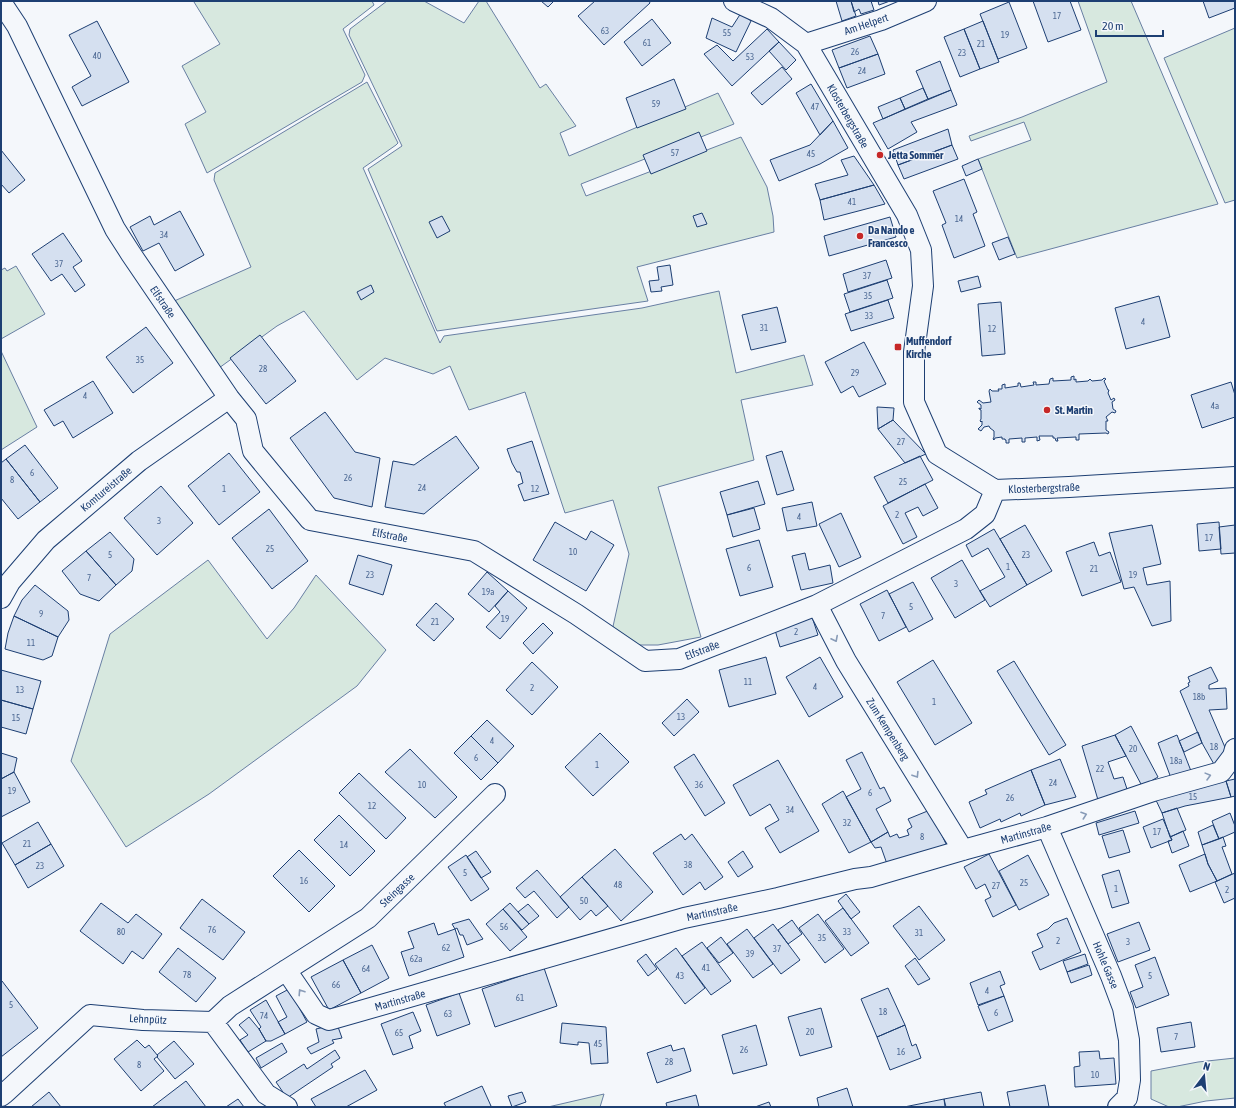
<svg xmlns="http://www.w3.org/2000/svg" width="1236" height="1108" viewBox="0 0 1236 1108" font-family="'Asap Condensed',sans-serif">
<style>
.green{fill:#d7e8df;stroke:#687fa3}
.building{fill:#d5e0f0;stroke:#1d3f73}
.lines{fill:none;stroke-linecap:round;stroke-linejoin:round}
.street-casing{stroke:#1d3f73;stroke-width:22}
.street{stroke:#f4f7fb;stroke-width:20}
.oneway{stroke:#889bb7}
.poi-dot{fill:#c62828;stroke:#f4f7fb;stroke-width:1.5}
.labels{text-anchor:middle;stroke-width:3;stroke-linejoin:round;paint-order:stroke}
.number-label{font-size:9px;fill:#4b6792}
.street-label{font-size:11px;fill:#1d3f73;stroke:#f4f7fb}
.poi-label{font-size:11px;font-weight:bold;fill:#1d3f73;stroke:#f4f7fb;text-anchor:start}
</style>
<rect width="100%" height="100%" fill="#f4f7fb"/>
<path class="green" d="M196,1H372L374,5L343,29L365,75L362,82L207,173L185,124L206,112L182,66L220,44L194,2Z
M387,1H424L464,23L479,1H486L540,88L546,84L576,126L560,133L569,156L718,93L734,124L581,184L586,196L741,137L767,187L773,216L774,232L637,267L648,301L437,331L368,169L402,146L349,35L350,29Z
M1078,1H1131L1218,204L1017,258L978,159L1031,140L1024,122L971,141L969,136L1022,117L1107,82Z
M1235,28V200L1225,203L1164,58Z
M367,82L398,143L396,145L363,168L364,170L440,343L444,336L642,308L719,291L736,373L804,355L813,385L741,400L754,460L658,487L701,637L658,645H632L612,631L629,554L613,500L565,513L525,392L469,410L450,366L433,374L385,358L357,380L304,311L277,326L219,368L172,302L251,267L214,180L215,173Z
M16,266L45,314L1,339V270L5,268L7,271Z
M1,351L37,427L1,450Z
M208,560L267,639L294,608L316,575L386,650L357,686L209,794L126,847L71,761L110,634Z
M1235,1058V1098L1206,1101L1177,1107H1169L1151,1099V1071L1198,1062Z
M604,1094L600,1107H548Z"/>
<path class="building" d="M541,1H554L548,7Z
M595,1H649L650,3L604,45L578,16Z
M836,1H851L856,16L842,21Z
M851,1H871L874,10L861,14L859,9L854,12Z
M878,1H890L879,5Z
M1033,1H1070L1081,30L1048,42Z
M1203,1H1235V8L1209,18Z
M1009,2L1027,48L998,59L980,14Z
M741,13L751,21L736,52L706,38L712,18L732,27Z
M652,19L671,43L642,66L624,42Z
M97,21L129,82L82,106L72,87L91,76L69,35Z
M983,21L999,62L980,69L964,29Z
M767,29L779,42L732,86L704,54L717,45L733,61Z
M964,29L980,69L960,77L944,37Z
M870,36L878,54L839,68L832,50Z
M779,42L796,60L786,70L769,51Z
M878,54L885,74L847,88L839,68Z
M940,61L951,90L928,99L916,71Z
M782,67L792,79L762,105L751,93Z
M674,79L686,109L637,128L626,98Z
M811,84L833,121L820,135L796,93Z
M923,88L928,99L905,109L900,98Z
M951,90L957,105L911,122L917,132L888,149L873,123Z
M900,98L905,109L883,119L878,107Z
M833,121L848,148L820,164L779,181L770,160L810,145Z
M948,129L952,145L898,165L893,150Z
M699,132L707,151L651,174L643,155Z
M952,145L958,159L904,179L898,165Z
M1,150L25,180L9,193L1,184Z
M854,156L874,185L820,200L815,184L848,175L841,160Z
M978,159L982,169L966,176L962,166Z
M964,179L977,212L973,214L985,246L954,258L942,225L946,223L933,191Z
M874,185L885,204L824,220L820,200Z
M180,211L204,255L175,271L159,243L143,251L130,227L150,216L154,225Z
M702,213L707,224L697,227L693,216Z
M442,216L450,231L437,238L429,222Z
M890,217L896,237L829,256L824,236Z
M63,233L82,261L73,267L85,285L75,292L62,274L51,281L32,254Z
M1008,237L1015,254L999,260L992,243Z
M886,260L892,278L848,292L843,274Z
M670,265L673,285L661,287L662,291L651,292L649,281L659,280L657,267Z
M978,276L981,287L961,292L958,281Z
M887,280L893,298L850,312L844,294Z
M371,285L374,292L361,300L357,292Z
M1159,296L1170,337L1126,349L1115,308Z
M888,300L894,318L851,331L845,314Z
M1001,302L1005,354L982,356L978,304Z
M777,307L786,342L751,350L742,315Z
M146,327L173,363L133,393L106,357Z
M260,335L296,381L266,404L230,358Z
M864,342L886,384L859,397L853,386L841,393L825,362Z
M1074,376V380L1076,379V382L1088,381L1090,379L1092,381L1102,380L1104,378L1106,379L1104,381L1108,390H1109L1108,393L1111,400L1114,398L1115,400L1112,402L1113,409L1116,411L1115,413L1112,412L1106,417L1108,421H1106V430L1109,432L1108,434L1106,433L1079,434V440H1076V437L1057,438L1058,441H1056L1055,438H1053V436H1039L1040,440L1037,441V437L1025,438V442H1022V438L1009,439V443H1006V440H1005V439H1002V437L995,438L994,440L993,439L994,437V431L990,428L989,426L984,427L981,431L978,429L982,425V421L981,422L980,421L981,419V410L979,409V408L981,409V405L977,402L979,400L983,403L991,402L989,391L990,389L992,391H999L998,389H1002V385L1005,384V388L1018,386V383H1020L1021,387L1034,385L1033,382H1036V385L1049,384L1050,379L1053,378V381L1071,380V377Z
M93,381L113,413L73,438L63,421L54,426L44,410Z
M1231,382L1235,395V417L1202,428L1191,395Z
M877,407L894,408L893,420L878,429Z
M325,412L355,452L380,458L372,507L334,498L290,438Z
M893,420L926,454L905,463L878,429Z
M456,436L479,468L424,514L385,507L393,461L414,465Z
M532,441L549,494L524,501L518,485L523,483L520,472H517L512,463L507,449Z
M25,445L58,488L40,502L6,459Z
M782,451L794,490L777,495L766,456Z
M229,453L260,492L219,525L188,486Z
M920,456L933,480L888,503L874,477Z
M6,459L40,502L18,519L1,498V463Z
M758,481L765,504L727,515L720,492Z
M925,484L938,508L923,516L918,507L905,513L917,537L903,544L883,506Z
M161,486L193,523L157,555L124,518Z
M812,502L817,526L787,531L782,508Z
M754,508L760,529L733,537L727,515Z
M269,509L308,561L272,589L232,538Z
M841,513L861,557L839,567L819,524Z
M555,522L586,540L591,531L614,545L586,591L533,560Z
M1219,522L1221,549L1199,551L1197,524Z
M1025,525L1052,571L1027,585L1000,539Z
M1152,525L1161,564L1143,568L1147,585L1170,581L1171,621L1152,626L1134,587L1124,589L1109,533Z
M1235,525V553L1221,554L1219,527Z
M994,529L1027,585L990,607L980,591L1005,577L988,548L972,557L966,545Z
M110,532L134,559L132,571L116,585L86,551Z
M759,540L773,587L740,596L726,549Z
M1094,542L1099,556L1110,552L1121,582L1082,596L1066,552Z
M86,551L116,585L99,601L80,594L62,571Z
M805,553L809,570L830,565L833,583L801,590L792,556Z
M358,555L392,565L383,595L349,584Z
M962,560L985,600L955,618L931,578Z
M487,572L508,591L489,612L468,594Z
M913,582L933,619L909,632L889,594Z
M35,585L68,611L69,620L58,637L14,616L22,600Z
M887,590L906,627L879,641L860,604Z
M508,591L527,608L500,639L486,627L500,612L495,606Z
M436,603L454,619L434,641L416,625Z
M14,616L58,637L52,656L43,660L5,649L8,633Z
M812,617L818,635L780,647L775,630Z
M543,623L553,633L533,654L523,643Z
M766,657L776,694L729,707L719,670Z
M820,657L843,697L809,717L786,677Z
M933,660L972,723L935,745L897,682Z
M1014,661L1066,745L1049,755L997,671Z
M532,662L558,687L532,715L506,690Z
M1211,667L1218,681L1209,685V689L1226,688L1227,709L1209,710L1227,752L1215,766L1202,743L1180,691L1189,686L1188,683L1190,682L1188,677Z
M1,670L41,681L33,709L1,700Z
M687,699L699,712L674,736L662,723Z
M1,700L33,709L26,734L1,727Z
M487,720L514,746L498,763L471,736Z
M1131,726L1158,777L1142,786L1115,735Z
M1198,732L1202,743L1184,752L1179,741Z
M600,733L629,762L593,796L565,767Z
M1115,735L1126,756L1108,762L1114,779L1123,777L1128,792L1098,800L1082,746Z
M1177,735L1191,771L1171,778L1158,743Z
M471,736L498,763L481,780L454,753Z
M410,749L457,797L435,818L385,772Z
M862,752L880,789L884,787L891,801L876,809L888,832L871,842L846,797L861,789L846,760Z
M1,753L17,758L14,772L1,779Z
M694,754L725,803L705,816L674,767Z
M1060,759L1076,797L1045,805L1031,770Z
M778,760L819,831L780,853L765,828L779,820L770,804L750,816L733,785Z
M1031,770L1045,805L1021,816L1020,813L1001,822L1000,819L980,828L969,802L987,794L985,790Z
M14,772L30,802L1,817V779Z
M359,773L406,818L386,839L339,793Z
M1235,779V796L1231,797L1226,781Z
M1226,781L1231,797L1185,806L1162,813L1155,798L1181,790Z
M843,791L871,842L849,853L822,804Z
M1177,808L1186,830L1170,837L1162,813Z
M930,810L947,846L887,864L881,847L875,848L871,842L888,832L890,837L897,834L899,838L909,835L907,830L912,827L908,819Z
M1135,811L1139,823L1099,835L1096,823Z
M1230,813L1235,826V832L1219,839L1212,821Z
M339,815L375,851L350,876L314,840Z
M1163,819L1172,840L1151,848L1143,827Z
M38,822L51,844L15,865L2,843Z
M1213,825L1219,839L1202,845L1198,832Z
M1123,830L1130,852L1109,858L1102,836Z
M1183,831L1189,846L1172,853L1168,841L1172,840L1170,837Z
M681,834L685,840L692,834L723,877L705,890L700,882L683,895L653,853Z
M1223,837L1226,846L1222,847L1232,874L1217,881L1208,864L1202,845Z
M51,844L64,866L28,888L15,865Z
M615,849L653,892L621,921L582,877Z
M299,850L335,886L309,912L273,876Z
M476,851L491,872L481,878L467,857Z
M743,851L753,867L738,877L728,862Z
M989,854L1016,905L993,917L985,900L991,897L985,884L976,889L964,867Z
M1205,854L1208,864L1217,881L1190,892L1179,865Z
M466,855L489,889L471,901L448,867Z
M1028,855L1049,895L1019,910L999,871Z
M537,870L569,907L557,918L534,891L525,898L516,888Z
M1119,870L1129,903L1112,908L1102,875Z
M1235,873V898L1224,903L1215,882Z
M582,877L608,906L596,916L591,910L580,920L560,897Z
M846,894L860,912L851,919L838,901Z
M202,899L245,932L223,960L180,928Z
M101,903L128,923L136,914L162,934L143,959L132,951L123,964L80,931Z
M510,903L529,924L522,930L503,909Z
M528,904L539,916L529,924L518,912Z
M919,906L945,940L919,960L893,926Z
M843,908L869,943L851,956L825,921Z
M503,909L527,937L510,951L486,924Z
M818,914L844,949L825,963L799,928Z
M1067,918L1081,952L1040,970L1032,952L1043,947L1037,934L1048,929L1054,923Z
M469,919L483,939L467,945L463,935H460L457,928L455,929L452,924Z
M792,920L802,934L788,944L778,930Z
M1139,922L1150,950L1118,962L1107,934Z
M434,923L438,935L455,929L464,957L409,976L401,952L414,948L408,932Z
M773,924L800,960L781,974L754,938Z
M747,929L773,964L753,978L727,944Z
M721,937L733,953L719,963L707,948Z
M702,942L731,981L711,995L682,956Z
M372,945L389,978L361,993L343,960Z
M178,948L216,978L196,1002L159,972Z
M676,948L705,988L685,1004L655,964Z
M646,954L657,969L648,976L637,961Z
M1085,954L1088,964L1067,972L1063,961Z
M1155,957L1169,995L1136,1008L1130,992L1143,987L1135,965Z
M915,958L930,979L918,985L905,966Z
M343,960L361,993L329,1010L311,977Z
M1089,965L1092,975L1071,983L1067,972Z
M544,968L557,1006L495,1027L482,989Z
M1000,971L1005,984L1000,986L1004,996L978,1005L970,983Z
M1,981H2L38,1028L1,1057Z
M888,988L905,1025L877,1037L861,999Z
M289,989L307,1022L285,1034L278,1022L287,1017L276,996Z
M459,993L470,1024L437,1036L426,1005Z
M1004,996L1013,1021L988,1031L978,1006Z
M266,1000L285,1034L271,1041H266L259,1029L261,1027L250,1010Z
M821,1008L832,1047L800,1056L788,1017Z
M413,1012L421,1031L409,1036L413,1048L393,1055L381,1024Z
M249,1017L259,1029L266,1041L248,1052L240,1040L248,1035L239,1025Z
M1191,1022L1195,1047L1161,1052L1157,1028Z
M562,1023L606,1027L608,1063L591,1064L589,1043L578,1042V1045L560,1043Z
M337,1024L342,1038L332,1040L334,1043L311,1054L307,1048L319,1042L316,1029Z
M756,1025L767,1065L733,1074L722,1035Z
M905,1025L912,1046L916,1044L921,1058L890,1070L877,1037Z
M137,1040L145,1048L149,1045L158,1056L154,1059L164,1071L141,1091L114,1059Z
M174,1041L194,1064L175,1079L157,1057L158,1056L157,1055Z
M282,1043L287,1052L261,1068L256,1058Z
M671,1045L673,1051L684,1048L691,1071L657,1083L647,1053Z
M335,1050L340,1058L331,1064L333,1067L287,1098L276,1082L304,1064L307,1069Z
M1099,1051L1100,1059L1114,1058L1116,1084L1075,1087L1074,1067L1080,1066L1079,1052Z
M365,1070L377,1090L346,1107H316L311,1099Z
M186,1081L206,1107H152Z
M1045,1085L1049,1107H1010L1007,1092Z
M482,1086L491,1106L488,1107H446L444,1103Z
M847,1088L853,1107H819L817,1098Z
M49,1092L61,1107H31Z
M522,1092L526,1102L512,1107L508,1096Z
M981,1092L984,1107H946L944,1099Z
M696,1095L699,1107H667L666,1103Z
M238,1099L244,1107H226Z
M944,1099L945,1107H904Z
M769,1102L771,1107H755Z"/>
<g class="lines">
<defs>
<path id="street" d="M734,1L771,18L806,44L907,215L921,250L923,286L914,352V402L937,454L995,490L1069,487L1235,477
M1,2L17,26L115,229L131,254L229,398L246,419L253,451L310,520L474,551L576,614L645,661L679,659L817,605L966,529L985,514L995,490
M806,44L881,20L926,1
M1,598L10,582L46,540L139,461L229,398
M817,605L846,661L963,850
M1047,827L1111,976L1123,1008L1129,1040L1130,1080L1127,1098L1118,1107
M286,970L316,1014L329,1020L684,918L778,898L855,879L871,877L963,850L1047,827L1153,791L1221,772L1233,756L1235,749
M213,1022L230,1006L368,918L495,794
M1,1096L5,1093L90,1015L143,1020L213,1022L266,1094L287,1107"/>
</defs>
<use href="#street" class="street-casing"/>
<use href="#street" class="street"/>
</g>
<defs><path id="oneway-chevron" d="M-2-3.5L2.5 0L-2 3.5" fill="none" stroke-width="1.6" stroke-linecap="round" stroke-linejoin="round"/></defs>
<g class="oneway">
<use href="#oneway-chevron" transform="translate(835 639) rotate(63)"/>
<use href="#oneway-chevron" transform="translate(916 775) rotate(58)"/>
<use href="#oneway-chevron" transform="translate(1208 776) rotate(-15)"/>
<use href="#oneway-chevron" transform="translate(1084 815) rotate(-19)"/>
<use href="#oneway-chevron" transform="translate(301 992) rotate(-123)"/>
</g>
<g class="poi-dot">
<circle cx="880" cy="155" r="4"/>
<circle cx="860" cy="236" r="4"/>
<rect x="894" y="343" width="8" height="8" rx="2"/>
<circle cx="1047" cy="410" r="4"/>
</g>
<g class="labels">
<g class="number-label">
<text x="1057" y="19">17</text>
<text x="605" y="34">63</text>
<text x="727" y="36">55</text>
<text x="1005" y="38">19</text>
<text x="647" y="46">61</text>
<text x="981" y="47">21</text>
<text x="855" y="55">26</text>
<text x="962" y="56">23</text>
<text x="97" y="59">40</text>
<text x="750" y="60">53</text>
<text x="862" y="74">24</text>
<text x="656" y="107">59</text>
<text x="815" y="110">47</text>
<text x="675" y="156">57</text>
<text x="811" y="157">45</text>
<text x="852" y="205">41</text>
<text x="959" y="222">14</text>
<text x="164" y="238">34</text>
<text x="59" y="267">37</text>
<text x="867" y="279">37</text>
<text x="868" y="299">35</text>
<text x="869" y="319">33</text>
<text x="1143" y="325">4</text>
<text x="764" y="331">31</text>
<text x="992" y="332">12</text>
<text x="140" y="363">35</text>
<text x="263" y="372">28</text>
<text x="855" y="376">29</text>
<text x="85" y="399">4</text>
<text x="1215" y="409">4a</text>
<text x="901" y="445">27</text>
<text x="32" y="476">6</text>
<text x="348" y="481">26</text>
<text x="12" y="483">8</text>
<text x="903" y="485">25</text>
<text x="422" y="491">24</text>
<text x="224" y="492">1</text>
<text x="535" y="492">12</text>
<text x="897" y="518">2</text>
<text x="799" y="520">4</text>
<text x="159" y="524">3</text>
<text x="1209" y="541">17</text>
<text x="270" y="552">25</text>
<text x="573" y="555">10</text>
<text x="110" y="558">5</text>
<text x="1026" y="558">23</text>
<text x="1008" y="570">1</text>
<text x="749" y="571">6</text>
<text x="1094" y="572">21</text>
<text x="370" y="578">23</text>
<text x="1133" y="578">19</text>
<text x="89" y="581">7</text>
<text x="956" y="587">3</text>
<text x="488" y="595">19a</text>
<text x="911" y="610">5</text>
<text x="41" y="617">9</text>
<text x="883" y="619">7</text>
<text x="505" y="622">19</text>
<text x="435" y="625">21</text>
<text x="796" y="635">2</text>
<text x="31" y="646">11</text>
<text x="748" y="685">11</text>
<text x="815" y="690">4</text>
<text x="532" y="691">2</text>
<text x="20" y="693">13</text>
<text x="1199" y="700">18b</text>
<text x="934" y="705">1</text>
<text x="681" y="720">13</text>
<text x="16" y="721">15</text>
<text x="492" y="744">4</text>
<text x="1214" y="750">18</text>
<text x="1133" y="752">20</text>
<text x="476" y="761">6</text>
<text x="1176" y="764">18a</text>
<text x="597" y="768">1</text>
<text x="1100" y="772">22</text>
<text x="1053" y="786">24</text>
<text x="422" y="788">10</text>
<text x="699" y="788">36</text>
<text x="12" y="794">19</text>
<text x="870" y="796">6</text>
<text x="1193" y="800">15</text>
<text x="1010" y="801">26</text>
<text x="372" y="809">12</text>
<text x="790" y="813">34</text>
<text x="847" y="826">32</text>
<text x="1157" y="835">17</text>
<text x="922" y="840">8</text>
<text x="27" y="847">21</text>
<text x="344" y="848">14</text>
<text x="688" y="868">38</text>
<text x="40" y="869">23</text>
<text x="465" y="876">5</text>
<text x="304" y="884">16</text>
<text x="1024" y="886">25</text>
<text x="618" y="888">48</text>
<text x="996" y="889">27</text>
<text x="1116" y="892">1</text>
<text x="1227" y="893">2</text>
<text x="584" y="904">50</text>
<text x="504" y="930">56</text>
<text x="212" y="933">76</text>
<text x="121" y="935">80</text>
<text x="847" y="935">33</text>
<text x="919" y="936">31</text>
<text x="822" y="941">35</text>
<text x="1058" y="944">2</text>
<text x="1128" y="945">3</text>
<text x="446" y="951">62</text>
<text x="777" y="952">37</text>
<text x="750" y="957">39</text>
<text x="416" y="962">62a</text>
<text x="706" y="971">41</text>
<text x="366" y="972">64</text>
<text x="187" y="978">78</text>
<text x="680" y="979">43</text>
<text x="1150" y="979">5</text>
<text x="336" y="988">66</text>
<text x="987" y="994">4</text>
<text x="520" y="1001">61</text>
<text x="11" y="1008">5</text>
<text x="883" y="1015">18</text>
<text x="996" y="1016">6</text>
<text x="448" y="1017">63</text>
<text x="264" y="1019">74</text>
<text x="810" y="1035">20</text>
<text x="399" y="1036">65</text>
<text x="1176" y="1040">7</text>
<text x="598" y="1047">45</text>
<text x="744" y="1053">26</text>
<text x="901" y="1055">16</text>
<text x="669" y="1065">28</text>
<text x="139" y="1068">8</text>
<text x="1095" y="1078">10</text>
</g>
<g class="street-label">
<text transform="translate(866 24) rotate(-19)" y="4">Am Helpert</text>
<text transform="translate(848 116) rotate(60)" y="4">Klosterbergstraße</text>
<text transform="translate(163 302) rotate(56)" y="4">Elfstraße</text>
<text transform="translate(1044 488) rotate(-2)" y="4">Klosterbergstraße</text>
<text transform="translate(106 489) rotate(-40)" y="4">Komtureistraße</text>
<text transform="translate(390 535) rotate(11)" y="4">Elfstraße</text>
<text transform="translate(702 650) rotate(-21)" y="4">Elfstraße</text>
<text transform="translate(888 729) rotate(58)" y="4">Zum Kempenberg</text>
<text transform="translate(1026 833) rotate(-16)" y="4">Martinstraße</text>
<text transform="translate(397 890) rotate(-44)" y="4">Steingasse</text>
<text transform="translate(712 912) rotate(-12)" y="4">Martinstraße</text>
<text transform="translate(1106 965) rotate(67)" y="4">Hohle Gasse</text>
<text transform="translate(400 1000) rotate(-16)" y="4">Martinstraße</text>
<text transform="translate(148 1019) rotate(3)" y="4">Lehnpütz</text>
</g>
<g class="poi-label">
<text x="888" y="159">Jetta Sommer</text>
<text x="868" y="234">Da Nando e<tspan x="868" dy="13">Francesco</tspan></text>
<text x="906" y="345">Muffendorf<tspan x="906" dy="13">Kirche</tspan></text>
<text x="1055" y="414">St. Martin</text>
</g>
</g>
<rect width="1236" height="1108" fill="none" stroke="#1d3f73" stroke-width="4"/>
<g transform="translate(1204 1076) rotate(16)" stroke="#f4f7fb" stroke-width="3" paint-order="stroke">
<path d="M0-3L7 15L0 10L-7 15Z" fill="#1d3f73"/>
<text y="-6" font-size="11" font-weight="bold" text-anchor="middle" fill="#1d3f73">N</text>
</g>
<path d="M1096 30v6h67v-6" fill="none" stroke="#1d3f73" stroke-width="2"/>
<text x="1102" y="30" font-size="12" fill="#1d3f73" stroke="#f4f7fb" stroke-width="3" paint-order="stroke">20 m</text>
</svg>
